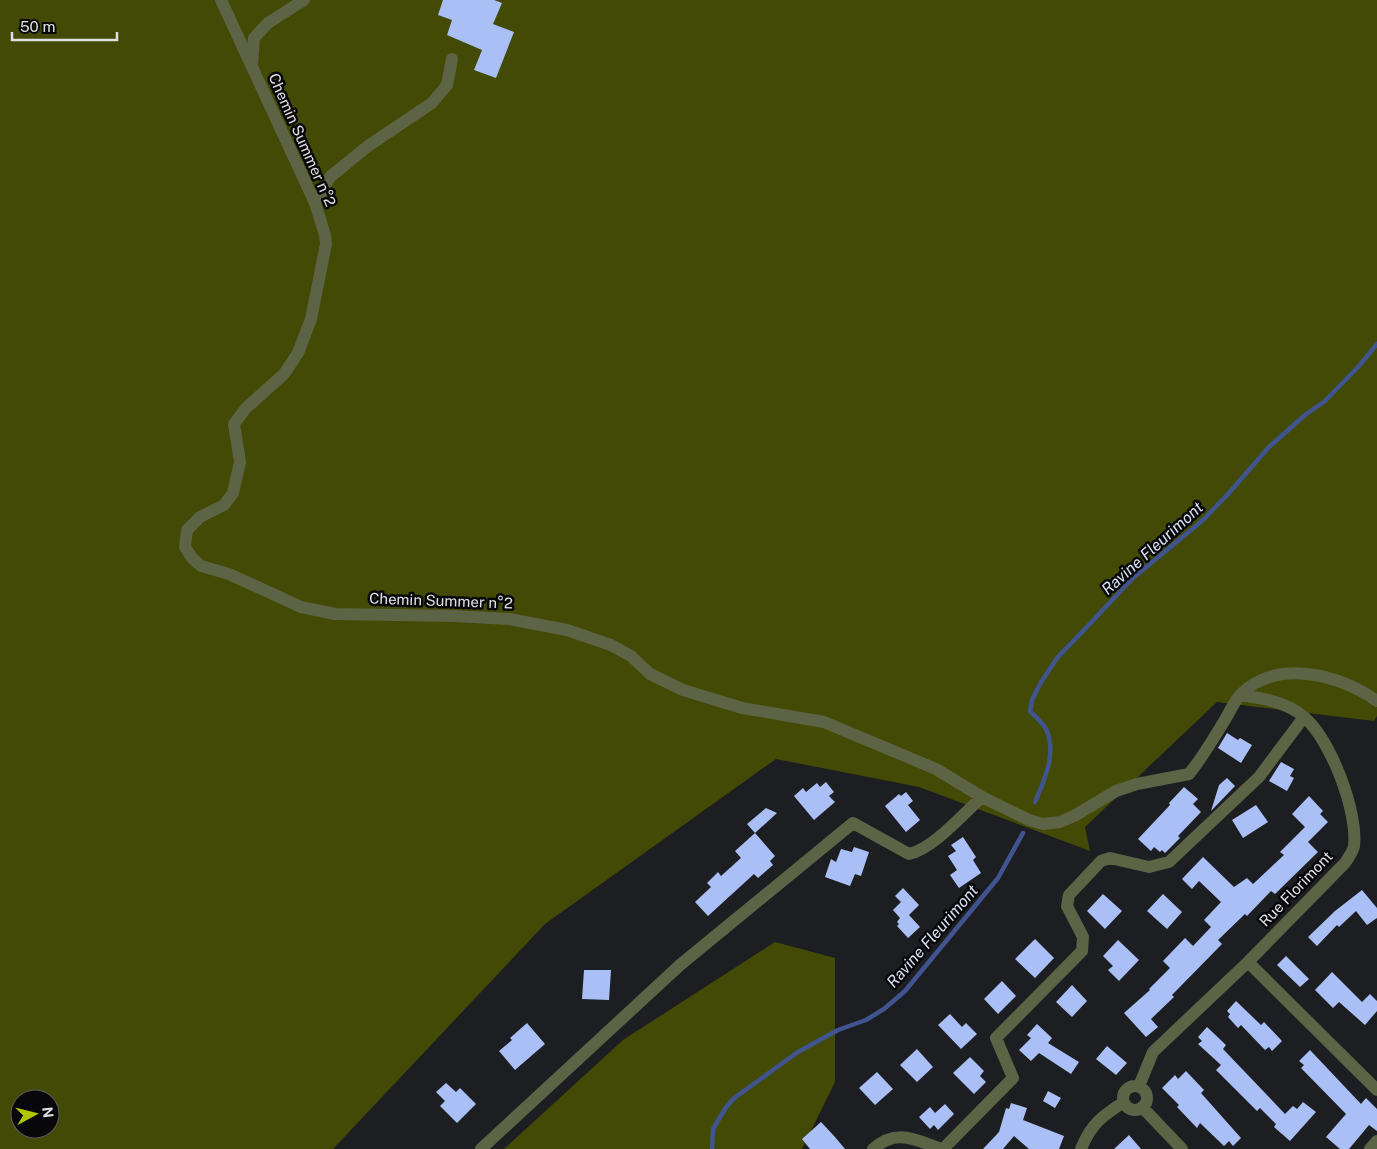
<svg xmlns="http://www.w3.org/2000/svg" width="1377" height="1149" viewBox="0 0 1377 1149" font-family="'Public Sans',sans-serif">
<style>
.green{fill:#424a05;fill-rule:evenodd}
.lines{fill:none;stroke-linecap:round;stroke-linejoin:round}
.stream{stroke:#40558f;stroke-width:4.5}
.building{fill:#aabff5}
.street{stroke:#5d6345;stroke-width:12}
.labels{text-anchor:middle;stroke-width:5;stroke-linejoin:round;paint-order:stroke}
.street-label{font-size:15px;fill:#dfe0e3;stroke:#08080a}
.water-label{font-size:16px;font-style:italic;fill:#d9e0f3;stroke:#08080a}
</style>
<rect width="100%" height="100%" fill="#1d1e22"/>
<path class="green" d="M0,0H1377V716L1374,721L1217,702L1085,827L1090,851L919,787L776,759L545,924L333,1149H0ZM20,1099H50V1129H20Z
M775,942L835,958V1082L802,1149H504L623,1040Z"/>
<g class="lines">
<path class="stream" d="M1035,802C1045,779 1057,753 1046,729C1043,723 1035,716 1030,711L1032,700L1040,684L1057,658L1083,631L1133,578L1203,520L1228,494L1269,447L1305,415L1325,401L1359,366L1377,344
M712,1149L713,1129L725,1109L733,1099L798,1052L838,1030L866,1020L884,1009L905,991L998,878L1023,833"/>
</g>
<path class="building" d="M443,0H494L502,3L493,24L514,32L496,78L474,70L482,50L447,35L452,20L438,15Z
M1227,733L1238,740L1240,738L1252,745L1241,763L1218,748Z
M1281,762L1294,769L1290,776L1294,778L1287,791L1269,781Z
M1227,778L1235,786L1211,811L1219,785Z
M826,782L834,792L829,796L835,802L814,820L794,796L803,788L806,792L817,783L820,787Z
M1184,787L1198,799L1193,804L1201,812L1178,836L1180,838L1165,853L1162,850L1160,852L1154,847L1151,851L1138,839L1170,805L1169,803Z
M906,792L913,801L908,805L920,820L906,832L885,806L899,794L901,796Z
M1309,796L1323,811L1320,814L1328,822L1308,842L1318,852L1275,894L1271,891L1247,916L1245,914L1218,940L1222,944L1172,995L1174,997L1151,1019L1158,1027L1146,1037L1124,1013L1150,990L1149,989L1170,968L1163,961L1185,938L1193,946L1211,927L1204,920L1221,902L1199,881L1192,889L1182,879L1203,857L1234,887L1247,878L1253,884L1284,855L1280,852L1305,827L1292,814Z
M1256,805L1268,822L1243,838L1232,820Z
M766,808L777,813L755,833L747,824Z
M755,833L775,856L770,861L773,865L758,878L754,874L708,916L695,902L711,887L707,883L718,872L721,876L741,858L735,851Z
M963,837L976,857L973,860L981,873L959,888L950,875L957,870L948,856L956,851L951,845Z
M854,847L869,852L861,876L855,874L850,886L825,877L831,859L836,862L841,849L852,852Z
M903,888L919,905L909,915L920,927L908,938L897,926L899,924L897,922L900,918L893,910L901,902L895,896Z
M1362,890L1377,908V918L1367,925L1356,911L1339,927L1337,925L1317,946L1308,937L1335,911Z
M1103,894L1122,911L1105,929L1087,911Z
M1163,894L1182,912L1167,929L1147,911Z
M1035,939L1054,958L1035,978L1015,959Z
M1118,940L1139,960L1119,981L1108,970L1113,966L1103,956Z
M1286,956L1309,979L1300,987L1277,965Z
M584,970H611L609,1000L582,999Z
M1332,972L1362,1002L1370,994L1377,1001V1011L1365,1025L1339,1002L1333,1008L1315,990Z
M1002,981L1016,996L998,1014L984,999Z
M1072,985L1087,1001L1072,1017L1056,1002Z
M1236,1001L1261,1025L1264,1022L1282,1041L1272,1051L1269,1047L1265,1050L1241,1025L1238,1028L1228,1017L1230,1014L1227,1011Z
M950,1014L962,1027L966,1023L977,1034L961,1049L938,1025Z
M527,1023L545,1044L515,1070L499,1051L512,1040L510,1038Z
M1037,1024L1052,1038L1048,1043L1079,1062L1071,1074L1039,1053L1031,1061L1019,1050L1031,1038L1027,1035Z
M1207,1027L1226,1045L1223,1049L1285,1114L1293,1106L1297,1109L1303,1102L1316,1112L1290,1141L1274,1127L1276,1124L1260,1108L1257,1111L1216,1070L1221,1065L1198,1044L1202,1041L1198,1037Z
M1107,1046L1127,1063L1116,1075L1096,1059Z
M917,1049L933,1067L917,1082L900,1065Z
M1310,1050L1361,1104L1366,1098L1377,1109V1131L1369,1125L1349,1149H1340L1326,1137L1346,1114L1301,1068L1304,1065L1299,1061Z
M970,1057L984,1071L980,1076L986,1082L974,1094L953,1073Z
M1186,1071L1204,1090L1201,1093L1241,1138L1233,1146L1229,1141L1224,1146L1200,1123L1197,1128L1177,1107L1179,1105L1162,1088L1175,1075L1178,1079Z
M877,1072L893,1089L875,1105L859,1088Z
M446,1083L456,1092L460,1088L476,1104L457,1123L440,1106L445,1101L436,1092Z
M1048,1091L1061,1098L1055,1108L1043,1101Z
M1011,1103L1027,1108L1023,1120L1064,1136L1059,1149H1029L1014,1136L1003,1149H983L999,1132L1006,1108L1009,1109Z
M945,1104L954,1114L938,1130L934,1125L930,1129L919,1117L930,1107L935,1113Z
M821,1122L835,1137L845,1149H810L802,1139Z
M1129,1135L1141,1149H1114Z"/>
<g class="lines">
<path class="street" d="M221,0L315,203L325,235L326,244L311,319L298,353L284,374L246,408L234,424L240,462L233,493L224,505L200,517L187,530L185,547L192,558L201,566L229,574L301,607L335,614L454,616L509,619L567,630L611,645L631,656L650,674L683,690L742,708L824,722L936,769L982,797L1029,820L1043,824L1060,822L1074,816L1116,791L1137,784L1189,774C1202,758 1212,741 1223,723C1229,714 1234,701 1241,694C1278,658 1340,675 1377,701
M252,65L254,38L268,23L304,0
M315,203L330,177L368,146L432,103L447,85L452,59
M1248,962L1377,1090
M1139,1086L1153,1052L1248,962L1345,863C1348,858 1353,852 1354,846C1358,812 1331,740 1304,717C1287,702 1262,698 1240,695
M1123 1098a12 12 0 1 1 24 0a12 12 0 1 1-24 0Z
M1142,1107L1182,1149
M481,1149L680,965L853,823L909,854C933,849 963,814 982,797
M873,1149C897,1128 915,1140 942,1149
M943,1149L1013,1078L996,1038L1082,951L1083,937L1067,906L1069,895L1101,861L1110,858L1149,867L1169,862L1259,777L1304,717
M1081,1149C1091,1124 1102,1116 1124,1102
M1370,1149L1377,1141"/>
</g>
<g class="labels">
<g class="street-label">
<text transform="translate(302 140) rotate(66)" y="5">Chemin Summer n°2</text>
<text transform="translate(441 601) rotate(2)" y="5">Chemin Summer n°2</text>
<text transform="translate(1296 889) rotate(-46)" y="5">Rue Florimont</text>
</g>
<g class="water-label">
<text transform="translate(1152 548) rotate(-42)" y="6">Ravine Fleurimont</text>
<text transform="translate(932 936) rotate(-49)" y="6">Ravine Fleurimont</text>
</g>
</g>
<g transform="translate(35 1114) rotate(83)"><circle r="24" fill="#08080a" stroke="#5e5e61"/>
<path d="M0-4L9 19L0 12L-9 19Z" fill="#b1c500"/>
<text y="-8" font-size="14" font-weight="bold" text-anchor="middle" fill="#dfe0e3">N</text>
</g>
<path d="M12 32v8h105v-8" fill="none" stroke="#dfe0e3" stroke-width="2.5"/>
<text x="20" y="32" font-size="15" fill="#dfe0e3" stroke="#08080a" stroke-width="4" paint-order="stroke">50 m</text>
</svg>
